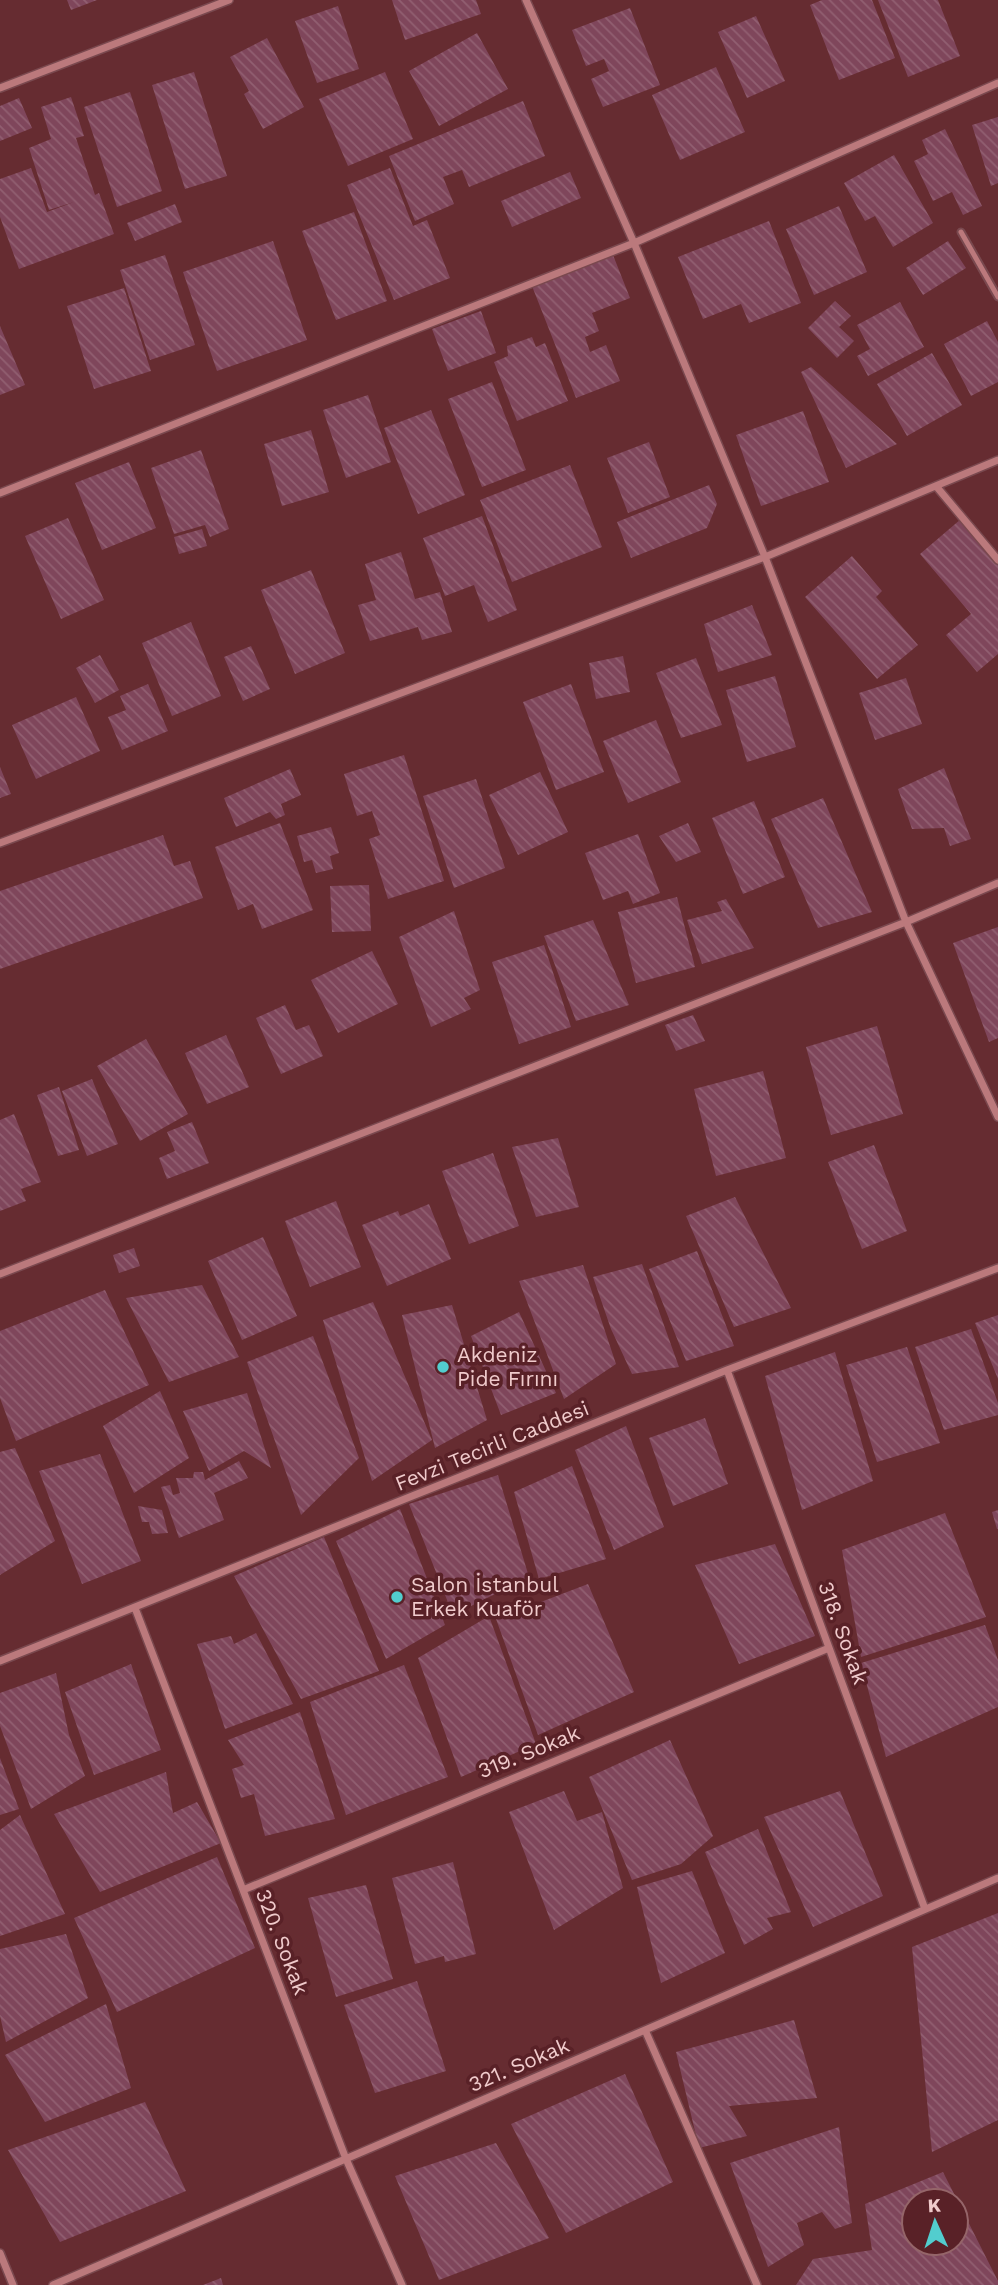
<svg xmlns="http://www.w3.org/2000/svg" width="998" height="2285" viewBox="0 0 998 2285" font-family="'Work Sans',sans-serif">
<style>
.building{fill:url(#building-back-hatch);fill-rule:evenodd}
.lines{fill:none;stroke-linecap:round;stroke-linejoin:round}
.lane-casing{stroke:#7a494f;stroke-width:9}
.street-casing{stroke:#7a494f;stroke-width:10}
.lane{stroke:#bb797c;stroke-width:5}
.street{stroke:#bb797c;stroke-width:7}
.poi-dot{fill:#52cdce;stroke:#592127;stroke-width:2.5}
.labels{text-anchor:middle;stroke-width:7;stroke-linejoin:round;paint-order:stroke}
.poi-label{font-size:21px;fill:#f0cbcc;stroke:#592127;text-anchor:start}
.street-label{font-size:21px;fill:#f0cbcc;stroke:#592127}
</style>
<defs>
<pattern id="building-back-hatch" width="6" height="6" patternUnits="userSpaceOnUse" patternTransform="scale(1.75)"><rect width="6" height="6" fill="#7f465b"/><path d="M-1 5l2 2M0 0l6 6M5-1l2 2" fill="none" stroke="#915f71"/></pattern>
</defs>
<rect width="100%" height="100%" fill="#662c31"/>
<path class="building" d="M67,0H97L71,10Z
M392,0H476L481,14L405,40Z
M822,0H872L895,58L839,80L810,5Z
M878,0H938L960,56L908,77Z
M338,6L359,69L317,83L295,21Z
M630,8L660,85L603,107L591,79L609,71L604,59L586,66L572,30Z
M756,16L785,81L747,98L718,32Z
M477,33L508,89L439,126L409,71Z
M267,38L304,107L263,129L244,94L249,91L230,57Z
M716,67L745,132L680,160L652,95Z
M194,72L227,176L185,189L152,85Z
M385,72L413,139L348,166L319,99Z
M130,92L162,191L117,207L84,107Z
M71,97L84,136L76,138L95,195L99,193L114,234L19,269L0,217V179L31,168L47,212L74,202L49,210L29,148L51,139L41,107Z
M19,98L32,128L0,141V106Z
M523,101L545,156L469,187L462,170L443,177L454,204L415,221L389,156Z
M998,117V183L991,186L972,125Z
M945,129L982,206L963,215L952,192L933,201L914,161L928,154L922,140Z
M894,155L933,223L893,247L875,216L865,221L844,183Z
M390,168L413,226L427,220L450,278L394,300L347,185Z
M570,172L581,198L512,227L501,201Z
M175,204L182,222L135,241L127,223Z
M839,206L867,272L814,295L786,229Z
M354,212L387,301L336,320L302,231Z
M769,221L801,303L749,323L741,304L703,319L678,257Z
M273,241L307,340L217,371L183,272Z
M948,241L966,268L923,295L906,268Z
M165,255L195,345L150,360L120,270Z
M613,255L630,298L592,313L599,331L585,337L590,352L606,345L620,381L576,398L532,286Z
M124,288L151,371L94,389L67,306Z
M835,301L851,316L839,327L854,341L837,358L808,328Z
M900,302L924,347L868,376L857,356L870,349L857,325Z
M481,311L496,353L448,371L432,329Z
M987,321L998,342V382L971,396L944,344Z
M0,326L25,385L0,395Z
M532,337L536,347L545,343L568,401L517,421L494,362L508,356L507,346Z
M932,353L962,405L907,436L877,384Z
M811,367L897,444L846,468L801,372Z
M492,382L526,470L482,487L448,399Z
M368,395L391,462L346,478L323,410Z
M431,410L465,495L418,514L384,428Z
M803,411L829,482L761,506L736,435Z
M311,430L329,492L282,506L264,444Z
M649,442L670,497L628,513L607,458Z
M201,450L229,529L210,537L205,525L174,534L151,468Z
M129,462L156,528L102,550L75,483Z
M570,465L602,547L512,582L480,500Z
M709,485L717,504L707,528L631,558L617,522Z
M482,516L517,610L488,622L474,585L445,596L423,538Z
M68,518L104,600L61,619L25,536Z
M961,519L998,564V654L977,672L946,635L971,614L920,554Z
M202,529L207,546L179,554L174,537Z
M401,552L415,599L440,592L452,632L422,640L418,627L370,641L358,605L376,600L365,564Z
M852,556L882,591L876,597L918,645L877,679L805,597Z
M311,570L345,653L295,674L261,590Z
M752,605L772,655L718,672L704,624Z
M191,622L221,696L172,716L142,643Z
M251,646L270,689L243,701L224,657Z
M100,655L119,690L95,703L76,668Z
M623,656L630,692L596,699L589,663Z
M696,658L722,725L681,738L656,673Z
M775,676L796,747L747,762L726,690Z
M906,678L922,724L875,740L859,693Z
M148,684L168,731L122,750L108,717L126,710L120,696Z
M571,684L604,772L556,790L523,702Z
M76,697L100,751L36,779L12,725Z
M656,720L681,782L628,803L603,741Z
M404,755L444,881L388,899L369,839L380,835L372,811L357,816L344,774Z
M0,767L11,794L0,798Z
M944,768L971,839L950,846L944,828L912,829L898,789Z
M290,769L301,795L281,804L285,815L276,819L270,812L236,827L224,798Z
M540,772L568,832L518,855L489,795Z
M476,779L505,868L454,888L423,796Z
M823,798L872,912L818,928L771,819Z
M754,801L785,877L743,894L712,818Z
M280,823L313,910L262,929L253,904L238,910L215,847Z
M688,823L701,852L676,862L659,836Z
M331,827L339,853L330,856L333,869L316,873L312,860L304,862L297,836Z
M638,834L660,893L633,904L628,891L603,900L585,853Z
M163,835L174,866L190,861L203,898L0,969V891Z
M369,885L371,931L332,932L330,886Z
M677,897L695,967L636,983L618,912Z
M726,899L754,948L702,964L687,920L722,911L717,902Z
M454,911L480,990L464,998L471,1009L431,1027L399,937Z
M593,920L629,1005L576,1021L544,936Z
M998,927V1038L989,1042L953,943Z
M544,945L571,1027L519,1044L492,962Z
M372,951L398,1004L338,1033L311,980Z
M285,1005L296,1030L309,1025L323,1056L281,1074L256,1018Z
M693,1015L705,1041L676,1051L665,1025Z
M877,1026L903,1114L831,1135L806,1047Z
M226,1035L249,1087L207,1104L185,1053Z
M146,1039L188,1114L140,1141L97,1066Z
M763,1071L786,1158L716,1176L694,1089Z
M92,1079L118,1144L87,1156L62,1091Z
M59,1087L79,1150L58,1156L37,1095Z
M14,1114L41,1182L21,1189L26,1201L0,1211V1120Z
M192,1122L209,1163L167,1179L159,1158L175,1151L167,1132Z
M558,1138L579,1207L536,1217L512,1147Z
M874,1145L907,1231L862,1249L828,1162Z
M493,1153L519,1226L469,1244L442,1171Z
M735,1197L791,1308L734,1327L686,1216Z
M336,1201L361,1267L310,1287L285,1221Z
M429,1204L451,1259L387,1286L362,1225L398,1211L400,1216Z
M263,1237L297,1316L242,1340L208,1261Z
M134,1248L140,1266L119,1273L113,1255Z
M697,1251L734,1346L686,1361L649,1269Z
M642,1264L679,1367L632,1374L611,1329L593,1277Z
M583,1265L616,1364L564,1399L519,1281Z
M202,1285L239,1357L169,1382L126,1298Z
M105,1290L149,1385L16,1441L0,1398V1331Z
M373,1302L432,1440L372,1481L323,1320Z
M452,1305L487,1420L435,1448L402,1315Z
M519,1312L556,1393L501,1415L471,1336Z
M998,1315V1379L975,1323Z
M971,1329L998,1403V1415L944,1430L915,1347Z
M313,1336L359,1458L301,1515L247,1362Z
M907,1347L940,1443L877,1462L846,1365Z
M835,1352L873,1481L802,1510L765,1376Z
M160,1391L189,1458L134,1493L103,1426Z
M247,1393L271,1468L244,1451L209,1471L183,1411Z
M705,1418L728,1484L673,1506L649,1438Z
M626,1426L664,1527L614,1550L575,1450Z
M15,1448L55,1541L0,1575V1452Z
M100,1454L141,1561L82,1584L39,1471Z
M239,1461L248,1478L214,1493L224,1520L179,1538L161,1487L170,1485L173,1495L180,1493L176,1478H193L194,1472H203L205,1480Z
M572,1466L606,1559L539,1579L514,1492Z
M498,1475L529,1577L453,1615L409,1504Z
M138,1506L162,1510L168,1533L152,1534L149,1522H142Z
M400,1509L445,1625L386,1659L336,1541Z
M998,1510V1529H997L992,1512Z
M945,1513L986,1617L861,1657L842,1550Z
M324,1537L379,1671L301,1699L234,1576Z
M775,1544L815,1636L739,1664L695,1565Z
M588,1584L634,1692L538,1735L496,1619Z
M489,1616L536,1744L461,1777L418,1658Z
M985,1625L998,1660V1707L886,1757L861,1663Z
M256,1633L293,1704L225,1729L197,1644L231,1636L234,1644Z
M131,1664L161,1750L94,1775L65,1692Z
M404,1665L448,1777L346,1815L310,1702Z
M56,1673L69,1735L85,1776L31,1809L0,1726V1693Z
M300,1712L335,1819L265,1836L254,1794L241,1798L232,1769L244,1765L228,1740Z
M670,1740L713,1836L681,1864L632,1880L589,1777Z
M0,1758L19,1809L0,1815Z
M166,1772L173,1813L197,1802L221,1843L100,1892L54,1814Z
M564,1791L577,1821L602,1812L623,1888L554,1930L509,1812Z
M840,1791L883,1896L813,1927L764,1817Z
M20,1815L65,1914L0,1936V1830Z
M758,1829L791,1912L767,1918L773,1929L744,1945L705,1852Z
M217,1857L255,1948L117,2012L74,1918Z
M453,1862L476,1954L445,1962L444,1956L415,1964L392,1878Z
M692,1871L725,1953L661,1983L637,1887Z
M366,1885L393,1979L336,1997L308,1898Z
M998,1913V2120L932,2152L912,1947Z
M66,1934L88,1998L6,2042L0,2016V1949Z
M417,1981L446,2071L375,2093L344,2005Z
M106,2004L131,2088L45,2122L5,2055Z
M794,2020L817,2098L729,2106L747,2136L699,2148L676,2052Z
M625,2074L673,2182L566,2233L511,2124Z
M145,2102L186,2191L60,2242L8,2150Z
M839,2127L852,2223L835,2229L822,2212L797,2223L804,2245L768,2267L730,2163Z
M496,2143L549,2238L439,2280L395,2176Z
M943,2172L998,2281V2285H796L813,2259L872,2250L865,2204ZM914,2201H956V2243H914Z
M221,2278L223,2285H203Z"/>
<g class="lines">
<defs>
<path id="lane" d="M961,232L998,297"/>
<path id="street" d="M526,0L634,243L765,557L906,922L998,1117
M0,88L229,0
M936,486L998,560
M0,493L634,243L998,83
M0,843L765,557L998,460
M0,1274L906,922L998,883
M727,1370L925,1909
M135,1608L346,2159L402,2285
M0,1661L727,1370L998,1268
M243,1890L829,1648
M645,2030L757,2285
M0,2253L13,2285
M53,2285L998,1878"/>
</defs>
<use href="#lane" class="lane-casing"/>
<use href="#street" class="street-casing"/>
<use href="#lane" class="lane"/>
<use href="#street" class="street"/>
</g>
<g class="poi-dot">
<circle cx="443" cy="1367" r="7"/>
<circle cx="397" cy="1597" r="7"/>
</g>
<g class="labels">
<g class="poi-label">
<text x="457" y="1362">Akdeniz<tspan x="457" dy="24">Pide Fırını</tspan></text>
<text x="411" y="1592">Salon İstanbul<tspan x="411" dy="24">Erkek Kuaför</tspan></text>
</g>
<g class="street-label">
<text transform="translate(492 1446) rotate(-22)" y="7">Fevzi Tecirli Caddesi</text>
<text transform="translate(843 1633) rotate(70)" y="7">318. Sokak</text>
<text transform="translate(529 1752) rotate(-22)" y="7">319. Sokak</text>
<text transform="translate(282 1942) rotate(69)" y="7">320. Sokak</text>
<text transform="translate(519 2065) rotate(-23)" y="7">321. Sokak</text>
</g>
</g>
<g transform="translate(935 2222) rotate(357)"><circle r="33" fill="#592127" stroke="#956569" stroke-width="2"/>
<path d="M0-5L12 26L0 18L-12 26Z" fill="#52cdce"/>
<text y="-10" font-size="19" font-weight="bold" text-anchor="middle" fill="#f0cbcc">K</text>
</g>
</svg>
